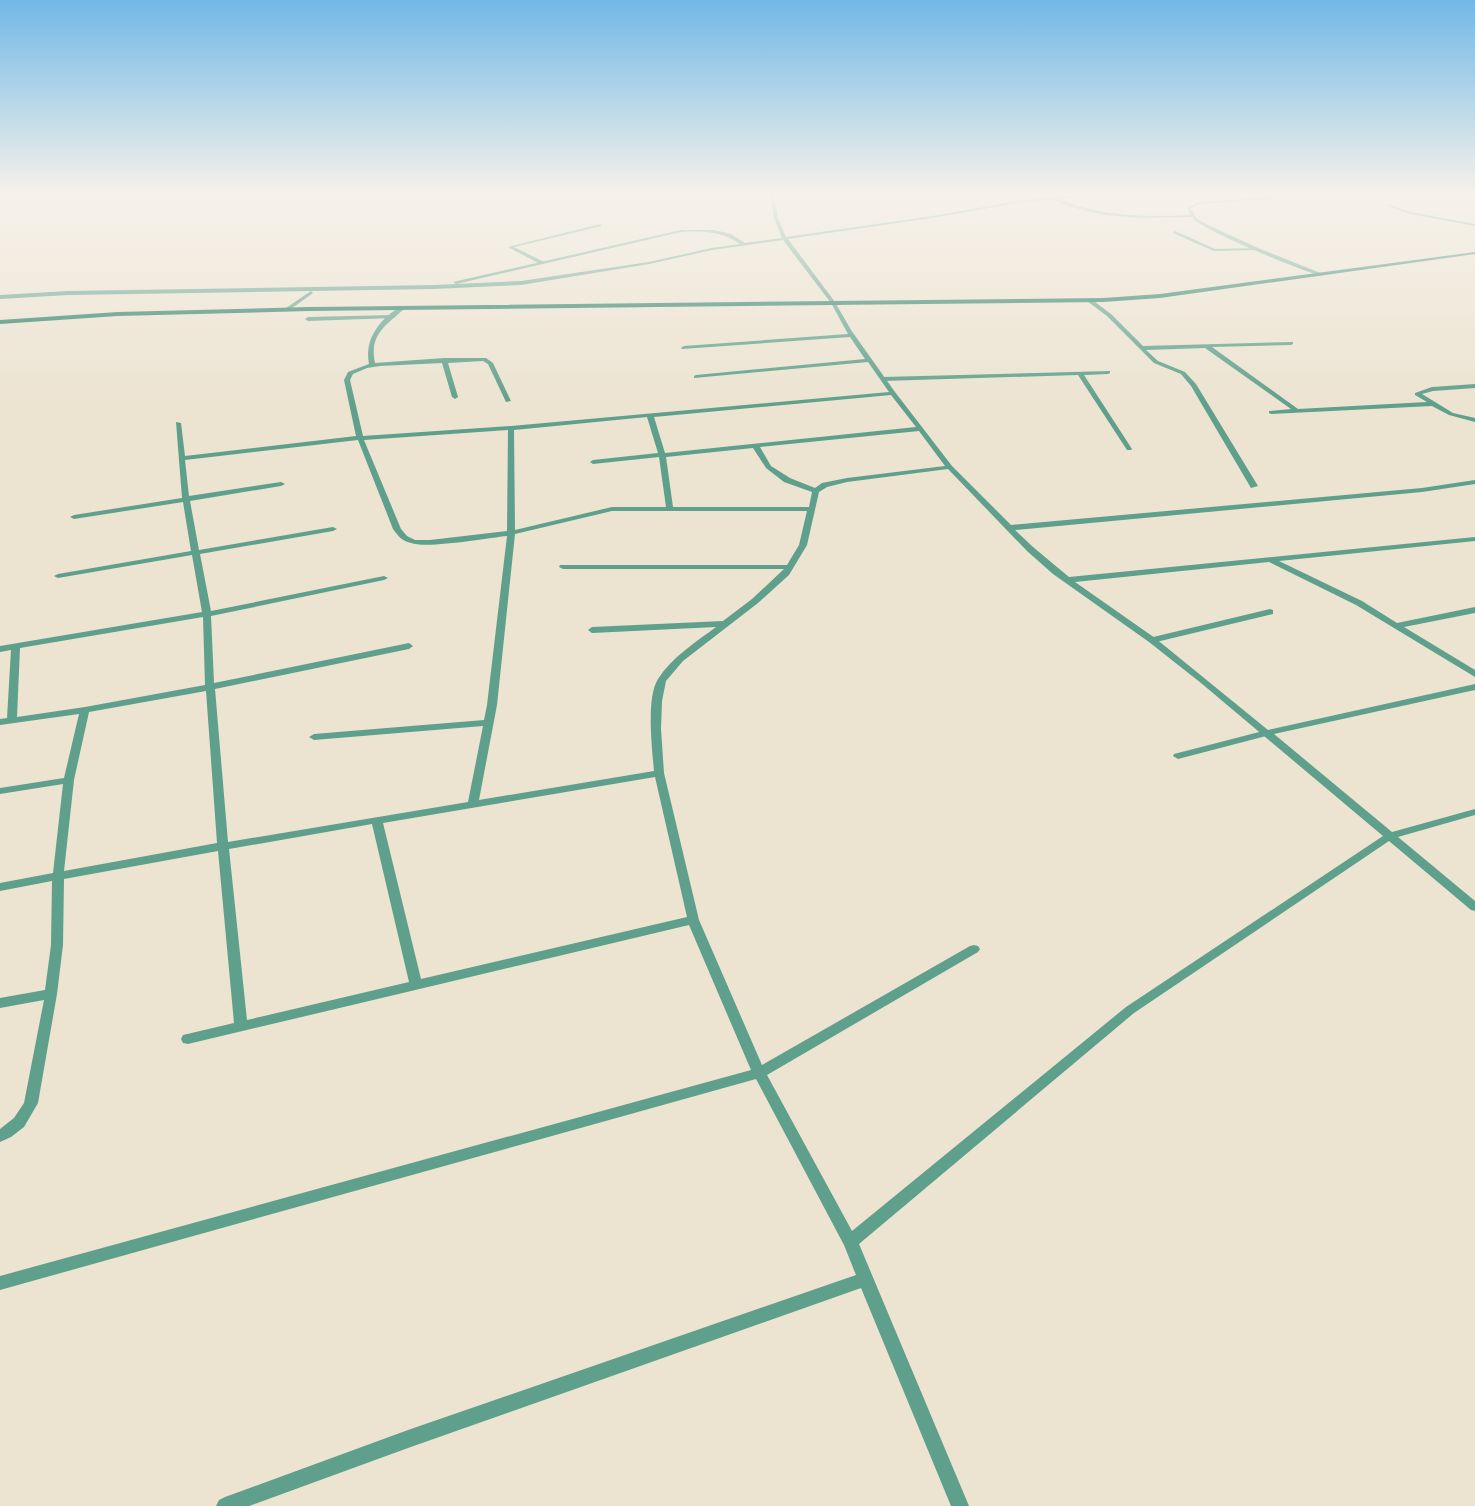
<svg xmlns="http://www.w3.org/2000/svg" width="1475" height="1506" viewBox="0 0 1475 1506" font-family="Quicksand,sans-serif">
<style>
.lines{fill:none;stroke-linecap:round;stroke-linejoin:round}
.service{fill:#5ea08b;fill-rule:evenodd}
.minor{fill:#5ea08b;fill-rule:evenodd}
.secondary{fill:#207963;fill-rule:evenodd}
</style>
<rect width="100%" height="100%" fill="#ece3d1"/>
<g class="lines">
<path class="service" d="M1388,204L1411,212L1475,224V226L1410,214L1387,206Z
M600,224L602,226L514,247L544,262V264H540L508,247Z
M1175,231L1215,249L1256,248L1258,249L1256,250L1214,251L1173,233Z
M1087,299H1091L1111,314L1143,346L1293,342V344L1291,345L1212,347L1298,409L1427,402L1415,395V393L1432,387L1475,384V388L1433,391L1422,394L1453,413L1475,418V422L1449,415L1432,406L1271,414L1269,413V411L1291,409L1205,348L1146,350L1158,361L1185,372L1196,384L1258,486L1251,488L1191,386L1181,374L1154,363L1107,316L1087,301Z
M392,315L395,317L394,318L308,321L305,319L308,317Z
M1110,371V373L1108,374L1084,375L1132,449L1131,450H1127L1078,375L883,381L880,379L883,377Z
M1270,609L1273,610V614L1152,643L1148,640L1149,638Z
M1267,730L1270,731L1272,733L1270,735L1178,759L1173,756L1174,754Z"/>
<path class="minor" d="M770,193H774L778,218L786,237L932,216L1023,200L1121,193L1119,194L1060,199C1101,217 1146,217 1190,215L1187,208L1199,202L1273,197L1303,193L1273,199L1200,204L1191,208L1197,219L1208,225L1258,248L1323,274L1321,276C1303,271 1198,229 1192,217L1141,218L1105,215L1070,207L1054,200L1023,202L932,218L788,239L835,302L851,330L895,392L952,466L1011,525L1422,488L1475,480V484L1422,492L1015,530L1033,547L1069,577L1475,537V541L1279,561L1362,601L1397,623L1475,607V613L1404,627L1475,670V677L1356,605L1269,562L1075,582L1155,638L1268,730L1475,684V690L1274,734L1392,832L1475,809V815L1398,837L1475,901V911L1471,910L1389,841L1134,1013L859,1244L969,1506H951L861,1288L408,1448L249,1506H216L219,1500L225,1497L408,1430L856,1275L844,1245L756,1079L0,1290V1276L751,1070L689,925L188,1044L183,1043L181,1039L183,1035L234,1023L218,851L64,879L63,945L57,994L38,1103L24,1127L11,1137L0,1142V1129L14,1118L24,1103L44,1000L0,1008V998L45,990L51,945L52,881L0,891V883L53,873L63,784L0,794V788L64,778L79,714L0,725V719L7,718L11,650L0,652V646L202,612L192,555L58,578L54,576L58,574L191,551L183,502L74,519L70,517L74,515L182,498L176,422L181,423L185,456L356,436L344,380L348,372L369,364C364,339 380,318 402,306L405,308L404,309C385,326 369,335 375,363L444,358H486L493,363L511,401L506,402L488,364L483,361L448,363L458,397L455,399L452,397L442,363L380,366L367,368L353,374L350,380L363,436L511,426L889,392L868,362L694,378V376L696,375L865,359L850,337L682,349L681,348L684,346L848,334L831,303L783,240L712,250L649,264L521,285L434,289L311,291L313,293L288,311L286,310V308L311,291L68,295L0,299V295L68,291L434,285L521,281L649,262L712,248L740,244C722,231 702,231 681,232L456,284L453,282L681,230H714L731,234L745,243L782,238L774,218ZM891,395L916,427L665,453L654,417ZM647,417L658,453L593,460L590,462L593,464L659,457L666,507H612L515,530L514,430ZM508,430L507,531L430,540H415L407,536L401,529L364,440ZM919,431L945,466L847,478L822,483L815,488L790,478L771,466L760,447ZM358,440L393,529C398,536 402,541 411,543C427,549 487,538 507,536L487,705L484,720L314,734L309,737L314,740L483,726L468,802L228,842L215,689L409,649L413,646L409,643L214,683L211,616L384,580L388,578L384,576L211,611L200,554L333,531L337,529L333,527L199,550L190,501L281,486L285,484L281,482L189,496L185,460ZM753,448L766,468L784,482L812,492L809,507H673L666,457ZM948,469L1027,551L1053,574L1149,642L1201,683L1383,836L1126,1007L852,1231L767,1075L978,952L980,949L978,946L974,945L970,946L762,1065L699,920L664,773L661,729L662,701L666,681L683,661L758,603L789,575L807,545L819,492L827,487L847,482ZM612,511H807L799,545L787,565H560L559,567L563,569H784L752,599L723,621L592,627L588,630L592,633L716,627C696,642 672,657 658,679C646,698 652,748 654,771L479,800L497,705L515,534ZM203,617L205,685L85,707L17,717L20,648ZM206,691L217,843L64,871L74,780L89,712ZM655,777L687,917L421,979L383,823ZM372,824L409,982L247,1020L229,849Z"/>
<path class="secondary" d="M1475,252V254L1160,298L1103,302L309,311L118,316L0,324V320L118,312L309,307L1103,298L1160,294Z"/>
</g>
<linearGradient id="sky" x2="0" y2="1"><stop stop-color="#72b8e7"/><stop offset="0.48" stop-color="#f6f2ea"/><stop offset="1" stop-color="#f6f2ea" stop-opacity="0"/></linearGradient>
<rect width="1475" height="404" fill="url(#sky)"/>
</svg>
